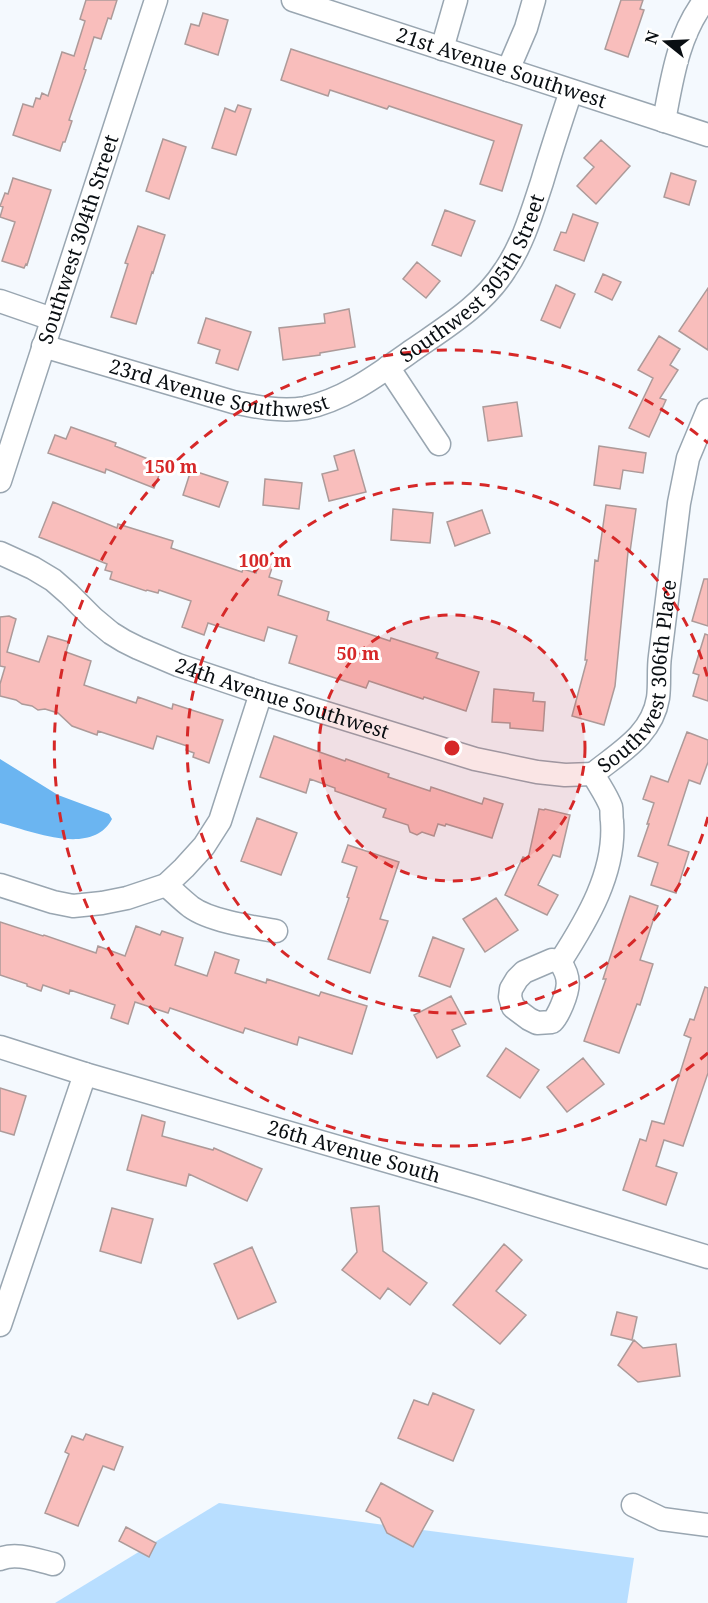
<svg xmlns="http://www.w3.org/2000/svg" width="708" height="1603" viewBox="0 0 708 1603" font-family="'Noto Serif',serif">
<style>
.green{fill:#b8deff}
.water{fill:#6bb5f1}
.building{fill:#f9bebc;stroke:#ad9a99;stroke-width:1.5}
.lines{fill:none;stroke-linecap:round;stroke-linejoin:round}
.minor-casing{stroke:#99a6b1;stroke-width:25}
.minor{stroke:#fff;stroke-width:22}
.ring{fill:none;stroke:#d62828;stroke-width:3;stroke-dasharray:10 8}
.labels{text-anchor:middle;stroke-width:6;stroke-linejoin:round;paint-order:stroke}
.street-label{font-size:20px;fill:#090e12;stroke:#fff}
.centre{fill:#d62828;stroke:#fff;stroke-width:3}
.ring-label{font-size:18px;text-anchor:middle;font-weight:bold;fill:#d62828;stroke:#fff;stroke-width:6;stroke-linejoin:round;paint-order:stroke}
</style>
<rect width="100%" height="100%" fill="#f4f9fe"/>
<path class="green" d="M219,1503L634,1558L627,1603H55Z"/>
<path class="water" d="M0,759L58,795L109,814L112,819C92,857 31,831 0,823Z"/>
<path class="building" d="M86,0H117L111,19L108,18L101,39L94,37L84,69L86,70L69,120L72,121L65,142H63L60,151L13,135L23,104L33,107L36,98L40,99L42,93L48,96L62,52L74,56L85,21L80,19Z
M621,0H643L640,9L644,10L628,57L605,49Z
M203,13L228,20L218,55L185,44L191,24L199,26Z
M291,49L522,125L502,191L480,184L494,141L389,106L387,109L330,90L328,96L281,80Z
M238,105L251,109L236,155L212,148L225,108L235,112Z
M163,139L186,147L169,199L146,191Z
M601,140L630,166L596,204L577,186L594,167L584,158Z
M671,173L696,181L689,205L664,197Z
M13,178L51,190L27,265L26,264L24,268L2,261L15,222L0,217L3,207L0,206L5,193L8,194Z
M445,210L475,221L461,256L432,245Z
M573,214L598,223L584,261L554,250L561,232L566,233Z
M138,226L165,235L153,273L152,272L136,324L111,317L128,264L125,263Z
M417,262L440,281L426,298L403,279Z
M603,274L621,282L612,300L595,292Z
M556,285L575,294L560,328L541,320Z
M708,288V350L679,331Z
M349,309L355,347L320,353V355L283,360L279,328L325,323L324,314Z
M206,318L251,332L238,370L216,363L220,350L198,343Z
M659,336L680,349L670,365L678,370L660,398L666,400L649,437L629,428L653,378L638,370Z
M517,402L522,436L488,441L483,407Z
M71,427L116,443L115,446L163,465L154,488L106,469L105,473L48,453L55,435L66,439Z
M599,446L646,453L643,473L623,470L620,489L594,485Z
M354,450L366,492L329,501L322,474L338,470L334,456Z
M191,470L228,482L219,507L183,495Z
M265,479L302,483L299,509L263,505Z
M53,502L117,528L118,524L173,541L171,548L242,572L243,569L256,573L260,561L273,565L269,577L282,581L278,595L329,612L327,620L390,641L391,638L438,653L436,658L479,672L466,711L424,697L423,699L369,681L366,688L289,663L297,636L268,627L264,641L208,623L204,635L182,627L191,601L159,590L158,593L147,590L146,591L110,579L112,572L105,570L107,564L39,537Z
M606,505L636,509L630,552H628L615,686L604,725L572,716L587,660H585L595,560L598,561Z
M393,509L433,513L430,543L391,540Z
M482,510L490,533L455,546L447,522Z
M704,579H708V626L692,621Z
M9,616L16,619L7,652L39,662L48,636L69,642L66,652L91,661L84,685L136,703L138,697L172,709L173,704L223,720L209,763L193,757L194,753L186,750L187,746L157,736L153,749L98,731L97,735L72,726L58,713L45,709L38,710L32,706L22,704L16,700L0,696V684L5,667L0,666V617Z
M705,634L708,635V701L693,696L699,675L693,673Z
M494,689L534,693L533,701L545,702L543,731L510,728V723L492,722Z
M687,732L708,740V762L700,784L689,780L668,845L689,852L676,893L651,885L658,863L638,856L649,824H647L654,803L643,799L651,776L668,782Z
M274,736L345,761L346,759L389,774L388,777L430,791L431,787L482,804L484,798L503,804L492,838L446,824L445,826L438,824L434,836L422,832L417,835L410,832L408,825L383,817L386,809L335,791V788L310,779L306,793L260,777Z
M539,809L544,810L545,809L570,815L560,857L553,855L538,885L558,895L547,915L505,895L523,857L528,859Z
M257,818L297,833L281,875L241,861Z
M348,845L399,862L380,919L388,921L370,973L328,959L349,898L347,897L357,867L342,862Z
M630,896L658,906L640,960L653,964L640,1005L637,1004L619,1053L584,1041L606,979H603Z
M496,898L518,930L485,952L463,919Z
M0,922L43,936L44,935L96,953L98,946L125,956L136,926L160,935L162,931L183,938L175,965L207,976L215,952L239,960L235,973L266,983L267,979L319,996L321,992L367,1006L352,1054L299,1037L297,1045L245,1028L243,1033L170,1008L168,1013L135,1002L128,1024L111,1018L115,1005L70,990L69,994L43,985L41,991L27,986V984L0,975Z
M433,937L464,949L450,987L419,976Z
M705,987L708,988V1073L683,1146L664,1140L656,1166L677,1173L666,1205L623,1190L640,1139L646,1141L652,1121L664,1124L691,1038L684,1035L690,1019L694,1020Z
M451,996L466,1024L452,1030L460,1046L437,1058L414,1015Z
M506,1048L539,1070L520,1098L487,1076Z
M583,1058L604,1084L567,1112L547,1087Z
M0,1088L26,1096L14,1135L0,1131Z
M142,1115L165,1122L162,1136L213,1150L214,1148L262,1169L247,1201L189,1174L186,1186L127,1170Z
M379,1206L383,1251L427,1283L410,1305L388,1288L380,1299L342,1270L357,1252L351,1208Z
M112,1208L153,1219L141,1263L100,1251Z
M504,1244L522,1260L496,1291L526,1315L500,1344L453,1305Z
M252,1247L276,1302L238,1319L214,1264Z
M617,1312L637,1317L632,1340L611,1335Z
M634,1340L643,1348L676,1344L680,1376L638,1382L618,1365Z
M433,1393L474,1410L453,1461L398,1438L414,1400L428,1405Z
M86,1434L123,1447L114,1470L103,1466L78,1526L45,1513L69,1454L65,1452L72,1436L83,1440Z
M381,1483L433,1511L413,1547L387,1533L380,1518L366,1511Z
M126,1527L156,1543L149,1557L119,1541Z"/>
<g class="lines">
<defs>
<g id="minor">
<path id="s1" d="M293,0L708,135"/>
<path d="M442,49L456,0"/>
<path d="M508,70L526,28L534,0"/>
<path d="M664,121C672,79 678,35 705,0"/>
<path d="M0,301L52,319"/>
<path id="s2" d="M43,346L233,402C256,407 281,412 305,408C345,400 380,373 413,350C446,327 483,305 505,270C523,244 532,212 542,182C551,151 561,121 571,91"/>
<path d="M388,367L439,444"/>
<path id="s3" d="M0,481L156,0"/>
<path id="s4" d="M0,553L33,568L53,580L69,594L93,618L111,633L124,641L138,648L178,665L261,693L475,759L537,772L565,775L593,774"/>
<path d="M0,885L53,902L73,906L102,903L127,898L166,885L184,868L204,846L220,821L261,693"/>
<path d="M166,885C174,892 182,900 191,907C210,921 252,927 276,931"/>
<path d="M552,960L560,962C571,978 569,988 562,1005C559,1012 557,1017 552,1022L537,1023L529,1019L513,1007L510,997L511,989L517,979L524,972Z"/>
<path id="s5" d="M560,962C587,920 616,872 612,821C611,817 612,811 611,807C607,796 599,785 593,774C620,752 652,735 658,698C660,684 658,670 660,656L679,503L688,458L708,410"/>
<path id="s6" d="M0,1047L85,1074L477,1187L708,1257"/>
<path d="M0,1325L85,1074"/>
<path d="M633,1505L662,1519L708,1525"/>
<path d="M0,1559C16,1552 36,1560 53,1564"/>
</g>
</defs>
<use href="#minor" class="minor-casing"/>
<use href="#minor" class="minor"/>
</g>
<circle cx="452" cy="748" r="133" fill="#d62828" fill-opacity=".12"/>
<g class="ring">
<circle cx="452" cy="748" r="133"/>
<path d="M708 817A265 265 0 1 1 708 679"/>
<path d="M708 1053A398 398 0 1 1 708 443"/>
</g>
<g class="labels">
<g class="street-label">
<text dy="7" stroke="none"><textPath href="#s1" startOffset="219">21st Avenue Southwest</textPath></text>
<text dy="7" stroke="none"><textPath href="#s3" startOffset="254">Southwest 304th Street</textPath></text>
<text dy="7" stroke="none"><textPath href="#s2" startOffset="490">Southwest 305th Street</textPath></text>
<text dy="7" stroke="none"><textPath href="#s2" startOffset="182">23rd Avenue Southwest</textPath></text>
<text dy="7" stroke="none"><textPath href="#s5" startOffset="320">Southwest 306th Place</textPath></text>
<text dy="7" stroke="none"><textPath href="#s4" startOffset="322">24th Avenue Southwest</textPath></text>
<text dy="7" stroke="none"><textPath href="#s6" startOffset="369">26th Avenue South</textPath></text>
</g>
</g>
<circle cx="452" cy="748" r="9" class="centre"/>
<g class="ring-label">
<text x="171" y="473">150 m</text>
<text x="265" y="567">100 m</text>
<text x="358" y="660">50 m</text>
</g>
<g transform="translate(666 42) rotate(288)" stroke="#ffffff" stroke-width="4.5" paint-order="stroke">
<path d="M0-4.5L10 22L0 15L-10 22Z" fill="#090e12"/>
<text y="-9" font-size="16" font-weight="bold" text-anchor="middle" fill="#090e12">N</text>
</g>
</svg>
